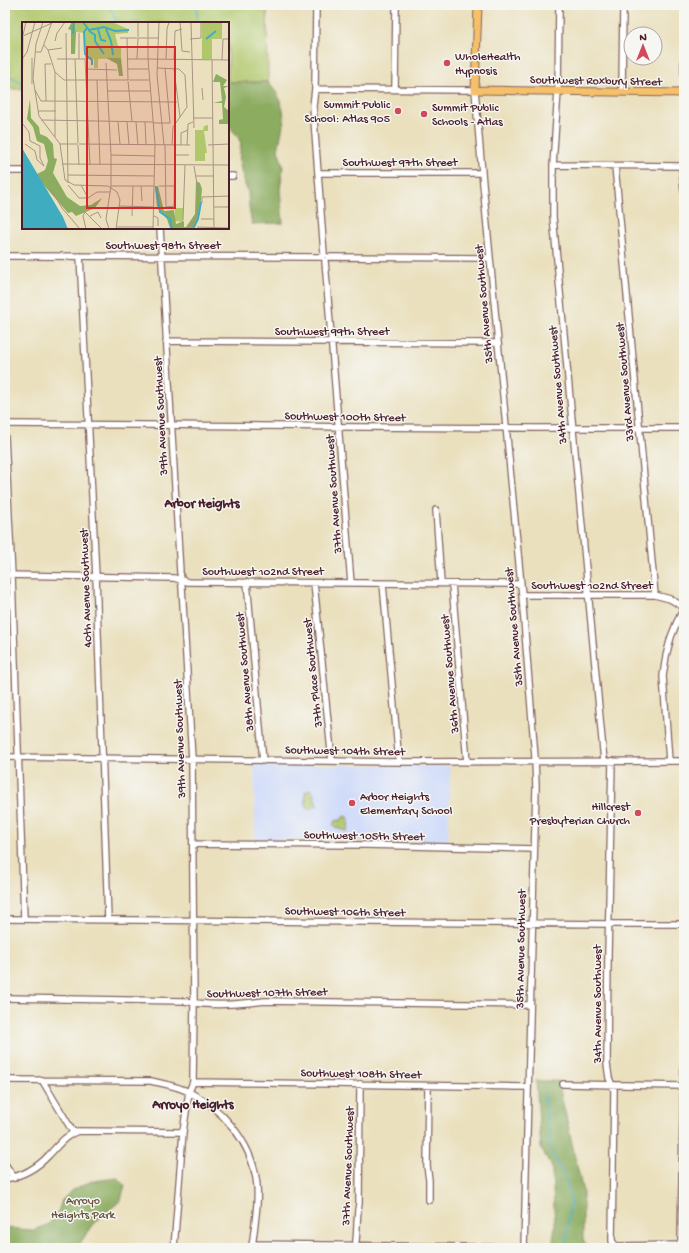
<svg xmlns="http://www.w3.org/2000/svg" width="689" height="1253" viewBox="0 0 689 1253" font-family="'Gochi Hand',sans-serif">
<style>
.built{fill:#cedafa}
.green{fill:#b1c76c;stroke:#7e734c}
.forest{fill:#8cac60;stroke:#6b6646}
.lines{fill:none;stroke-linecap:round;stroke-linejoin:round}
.stream{stroke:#40acbf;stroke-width:1.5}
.minor-casing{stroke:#82635e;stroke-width:8}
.major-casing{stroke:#82635e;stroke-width:9}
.minor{stroke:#fff;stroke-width:5.5}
.major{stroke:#f6c06b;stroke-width:7}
.poi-dot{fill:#d1495b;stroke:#f6f6f2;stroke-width:1.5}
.labels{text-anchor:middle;stroke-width:3;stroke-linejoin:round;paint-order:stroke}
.poi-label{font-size:12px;fill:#4a1f2b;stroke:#f6f6f2;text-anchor:start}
.street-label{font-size:12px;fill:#4a1f2b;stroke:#f6f6f2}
.park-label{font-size:12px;fill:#69513e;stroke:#f6f6f2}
.neighbourhood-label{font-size:13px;font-weight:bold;fill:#4a1f2b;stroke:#f6f6f2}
.inset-river{fill:none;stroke:#40acbf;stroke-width:2}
.inset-road{fill:none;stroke:#aa9383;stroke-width:1}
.view{fill:#d62828;fill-opacity:0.15;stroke:#d62828;stroke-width:2}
.inset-edge{fill:none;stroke:#4a1f2b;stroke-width:2}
</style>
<rect width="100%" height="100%" fill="#f6f6f2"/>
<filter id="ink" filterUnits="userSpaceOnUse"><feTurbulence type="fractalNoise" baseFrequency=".025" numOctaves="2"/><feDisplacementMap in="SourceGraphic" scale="8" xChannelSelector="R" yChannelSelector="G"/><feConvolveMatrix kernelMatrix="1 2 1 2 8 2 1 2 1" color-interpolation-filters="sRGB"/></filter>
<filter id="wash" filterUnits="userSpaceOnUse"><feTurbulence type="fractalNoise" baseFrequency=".012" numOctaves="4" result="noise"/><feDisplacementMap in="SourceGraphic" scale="16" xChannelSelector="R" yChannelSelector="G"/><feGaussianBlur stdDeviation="0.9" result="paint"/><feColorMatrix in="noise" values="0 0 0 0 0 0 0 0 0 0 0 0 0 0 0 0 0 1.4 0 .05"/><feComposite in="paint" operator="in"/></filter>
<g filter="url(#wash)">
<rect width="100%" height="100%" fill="#eae0bd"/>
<path class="built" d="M254,764L450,766L448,842L255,839Z"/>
<path class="green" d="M5,5H267L268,82H228V23H23V89H5Z
M310,789L313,793L317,806L308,809L306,804L305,792Z
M344,816L347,817C349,821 349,827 347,831L335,828L333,825L335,821L341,820Z"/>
<path class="forest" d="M228,82H268L278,95L283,110L284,120L278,150L283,165L280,190L283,223L252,224L249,208L248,192L243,179L239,160L241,143L236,134L228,126Z
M536,1081H558L583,1192V1240L588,1248H552L555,1225L552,1172L551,1165L541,1149Z
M118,1178L125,1185L121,1200L92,1225L79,1245L76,1248H5V1228L33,1230L49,1224L58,1212L62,1200L74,1189L92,1181Z"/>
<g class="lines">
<path class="stream" d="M109,5L117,23
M196,5L198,23
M5,73L23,84
M544,1094L550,1150L565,1177L571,1202L568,1221L566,1248"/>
</g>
</g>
<g filter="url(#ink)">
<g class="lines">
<defs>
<path id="minor" d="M316,5L315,89L313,106L324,254
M559,5L558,91L553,165V217L604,761
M315,89L475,90L482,173L522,595L535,757L536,788L524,1248
M395,89L396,5
M622,92L623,5
M684,93V61
M553,165L684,166
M615,166L655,595
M682,166L684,191
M5,171H23
M318,173H482
M228,176H233
M160,228L180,572L182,587L192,759L194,1003L193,1082L189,1092L183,1132L174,1248
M5,256L322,257
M80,256L96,576L108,919
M328,257L490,258
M325,261L351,583
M166,341L497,343
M5,424C231,425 458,429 684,428
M5,437L12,576L24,919
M436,510L441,583
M5,575L174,578L188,582L521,584
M247,582L263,761
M314,583L332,761
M383,584L399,762
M452,584L467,762
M522,595H655L670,599L684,607
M5,757L399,762L684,761
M612,761L608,955L607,1064L609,1078L614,1090L612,1241L615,1245L618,1246L676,1245L680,1244L681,1240L684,1058
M669,761L663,676L666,656L671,637L677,622L684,608
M193,844L366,845L534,849
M5,919L609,924H684
M5,998L185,1001C211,1007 238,1004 265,1001L530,1005
M5,1080L151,1081C164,1084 177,1086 189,1092C222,1108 250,1141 256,1178C260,1198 254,1227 252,1248
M42,1080L73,1132
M193,1082L528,1087
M563,1084L683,1086
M428,1086L427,1166L429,1180V1200
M5,1164L14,1178
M5,1179C23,1176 37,1168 49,1155C58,1146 65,1135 78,1131L183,1132
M252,1244L524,1248
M355,1247C358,1233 356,1218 359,1204L360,1084"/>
<path id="major" d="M478,5L475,90L684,93"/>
</defs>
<use href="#minor" class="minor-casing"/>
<use href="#major" class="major-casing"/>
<use href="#minor" class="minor"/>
<use href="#major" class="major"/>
</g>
</g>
<g class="poi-dot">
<circle cx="447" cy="63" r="4"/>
<circle cx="398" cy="111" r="4"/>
<circle cx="424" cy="114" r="4"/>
<circle cx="352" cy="803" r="4"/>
<circle cx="638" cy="813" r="4"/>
</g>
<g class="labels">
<g class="poi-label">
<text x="455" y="60">WholeHealth<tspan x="455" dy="14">Hypnosis</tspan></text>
<text x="390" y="108" text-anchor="end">Summit Public<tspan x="390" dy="14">School: Atlas 905</tspan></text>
<text x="432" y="111">Summit Public<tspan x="432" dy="14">Schools - Atlas</tspan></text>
<text x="360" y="800">Arbor Heights<tspan x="360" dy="14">Elementary School</tspan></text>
<text x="630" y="810" text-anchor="end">Hillcrest<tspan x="630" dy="14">Presbyterian Church</tspan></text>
</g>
<g class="street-label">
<text transform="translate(596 80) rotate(1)" y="4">Southwest Roxbury Street</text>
<text x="400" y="166">Southwest 97th Street</text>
<text x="163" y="249">Southwest 98th Street</text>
<text transform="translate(483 304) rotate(-95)" y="4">35th Avenue Southwest</text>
<text x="332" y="335">Southwest 99th Street</text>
<text transform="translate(624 382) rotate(-95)" y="4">33rd Avenue Southwest</text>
<text transform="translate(557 385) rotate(-95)" y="4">34th Avenue Southwest</text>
<text transform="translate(160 416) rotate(-93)" y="4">39th Avenue Southwest</text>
<text transform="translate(345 416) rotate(1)" y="4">Southwest 100th Street</text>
<text transform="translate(333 494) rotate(-94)" y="4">37th Avenue Southwest</text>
<text x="263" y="575">Southwest 102nd Street</text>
<text x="592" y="589">Southwest 102nd Street</text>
<text transform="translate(85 588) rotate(-92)" y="4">40th Avenue Southwest</text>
<text transform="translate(513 627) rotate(-95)" y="4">35th Avenue Southwest</text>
<text transform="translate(244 672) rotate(-95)" y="4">38th Avenue Southwest</text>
<text transform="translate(312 673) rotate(-96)" y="4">37th Place Southwest</text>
<text transform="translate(449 674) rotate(-95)" y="4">36th Avenue Southwest</text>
<text transform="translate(179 739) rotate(-92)" y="4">39th Avenue Southwest</text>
<text transform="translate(345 750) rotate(1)" y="4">Southwest 104th Street</text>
<text transform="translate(364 835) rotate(1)" y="4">Southwest 105th Street</text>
<text transform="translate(345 911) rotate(1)" y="4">Southwest 106th Street</text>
<text transform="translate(520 949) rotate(-89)" y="4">35th Avenue Southwest</text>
<text transform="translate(267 992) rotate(-1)" y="4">Southwest 107th Street</text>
<text transform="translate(597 1004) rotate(-90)" y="4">34th Avenue Southwest</text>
<text transform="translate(361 1073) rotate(1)" y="4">Southwest 108th Street</text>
<text transform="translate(347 1166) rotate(-88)" y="4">37th Avenue Southwest</text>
</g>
<g class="park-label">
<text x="83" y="1204">Arroyo<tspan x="83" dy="14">Heights Park</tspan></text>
</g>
<g class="neighbourhood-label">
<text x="202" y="507">Arbor Heights</text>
<text x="193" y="1108">Arroyo Heights</text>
</g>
</g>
<g transform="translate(22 22)">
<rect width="207" height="207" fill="#eae0bd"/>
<path d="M52,0H90L106,7V11L93,12L96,24H104L99,26V36L76,37V46H72V37H63V11L54,10ZM180,0H200V17H190V37H180ZM186,103V109H182L185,131H183V139H173V108H181L182,104ZM153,186H161V200L153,199Z" fill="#b1c76c"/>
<path d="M50,0H52L54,10L53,32H49V8L46,7ZM84,36H99L101,54H97L95,42ZM194,52L205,58L201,64H207L202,66L204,75L202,85L207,89V102H197V98L201,97L200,81H191L200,79L198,60H191ZM8,77L9,96L17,105L18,112L25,115L31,122L32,136L35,137L31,151L45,175L58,184L69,183L80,176L73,186L54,194L50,190L46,191L20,161L15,152L23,148L26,139L22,122L15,119L11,105L5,97ZM174,159L178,161L180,167L178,190L172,207L148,206L145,197L135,186L133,164H136L142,189L152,188L154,202L162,199V205H164L173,192Z" fill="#8cac60"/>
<path d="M0,126L41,195L46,207H0Z" fill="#40acbf"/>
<path class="inset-river" d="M61,0L67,8L82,5L93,9L107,8M65,6L62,10L63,32L70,38V43M76,7L79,18L84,19M84,7L89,19L91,33M67,9L73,13V19L82,32M51,12L52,0M184,17L194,9M134,165L138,190L148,197L150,207M171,207L176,197L179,180"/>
<path class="inset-road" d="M21,0L14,22L11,56L17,94L38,122L43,158L52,163L86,164L95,170L98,178L94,207M126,0V37L207,38M137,0L135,53L142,123M158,0L160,29L168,30M169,0L172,106M44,11L46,161M1,13L4,0M1,14L30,1M116,15V0M98,16H115M105,16L106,58M116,16H136M168,17L179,16V0M33,19L35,11L43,0M22,23L26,28L33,50V115M26,28L40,26M14,30H19L30,0M1,36L5,30L13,0M10,36V62M35,37H63L64,58M53,37L56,121M57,37V11M105,37H126L133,122L131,207M115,37L116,16M144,37L145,7L147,0M152,37L153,9L160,7M190,38L192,207M200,38L201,17H207M84,41L89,133V164L84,197L87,207M135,46L157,47L163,53L165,85L151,105L150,123M143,46L148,101M64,47L95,48M106,47H126M152,47L158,95M33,50L42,58H64M64,58L68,143M65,58H106M75,58L78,143M107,58H127M106,59L110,99M180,66L181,78M13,68L19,79L155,80M86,69H128M24,79L23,42H29M0,83L1,15M16,89H34M171,96H191M19,98L131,100M96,100L98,122M105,100L107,122M114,100L116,123M123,100L124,123M0,101L7,110L8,119L18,124V136L22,144M131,101H148M3,122L13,129L15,138L22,144M38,122H56M57,122L168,123M56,123L57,143M143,123L144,185L152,184L153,123M159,123V111L166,108M165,123L166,102L171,100M186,123L207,122M89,133L133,134M153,133H167M40,142L207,143M46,153L132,154M173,154H192M46,163L57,176H66L75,170H88M59,163L66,176M89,164H132M119,164L120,179M137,164H152M29,167L40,186L58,207M180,181V175L207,174M97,184L132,185M192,185H207M68,194L76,190L79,196M110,194L111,164M132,194L136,196V204M179,197H192M161,198L163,143M95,205H131M175,205L207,206M64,207L61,194L63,190L80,207M167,207L175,193L176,168L172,144"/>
<path class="view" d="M65,25H153V186H65Z"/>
<rect width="207" height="207" class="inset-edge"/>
</g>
<rect width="689" height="1253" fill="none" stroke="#f6f6f2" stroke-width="20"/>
<g transform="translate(643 46)"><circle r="19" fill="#f6f6f2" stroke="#b1a0a2"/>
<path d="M0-3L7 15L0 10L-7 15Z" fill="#d1495b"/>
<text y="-6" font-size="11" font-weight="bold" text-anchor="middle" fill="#4a1f2b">N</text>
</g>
</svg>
